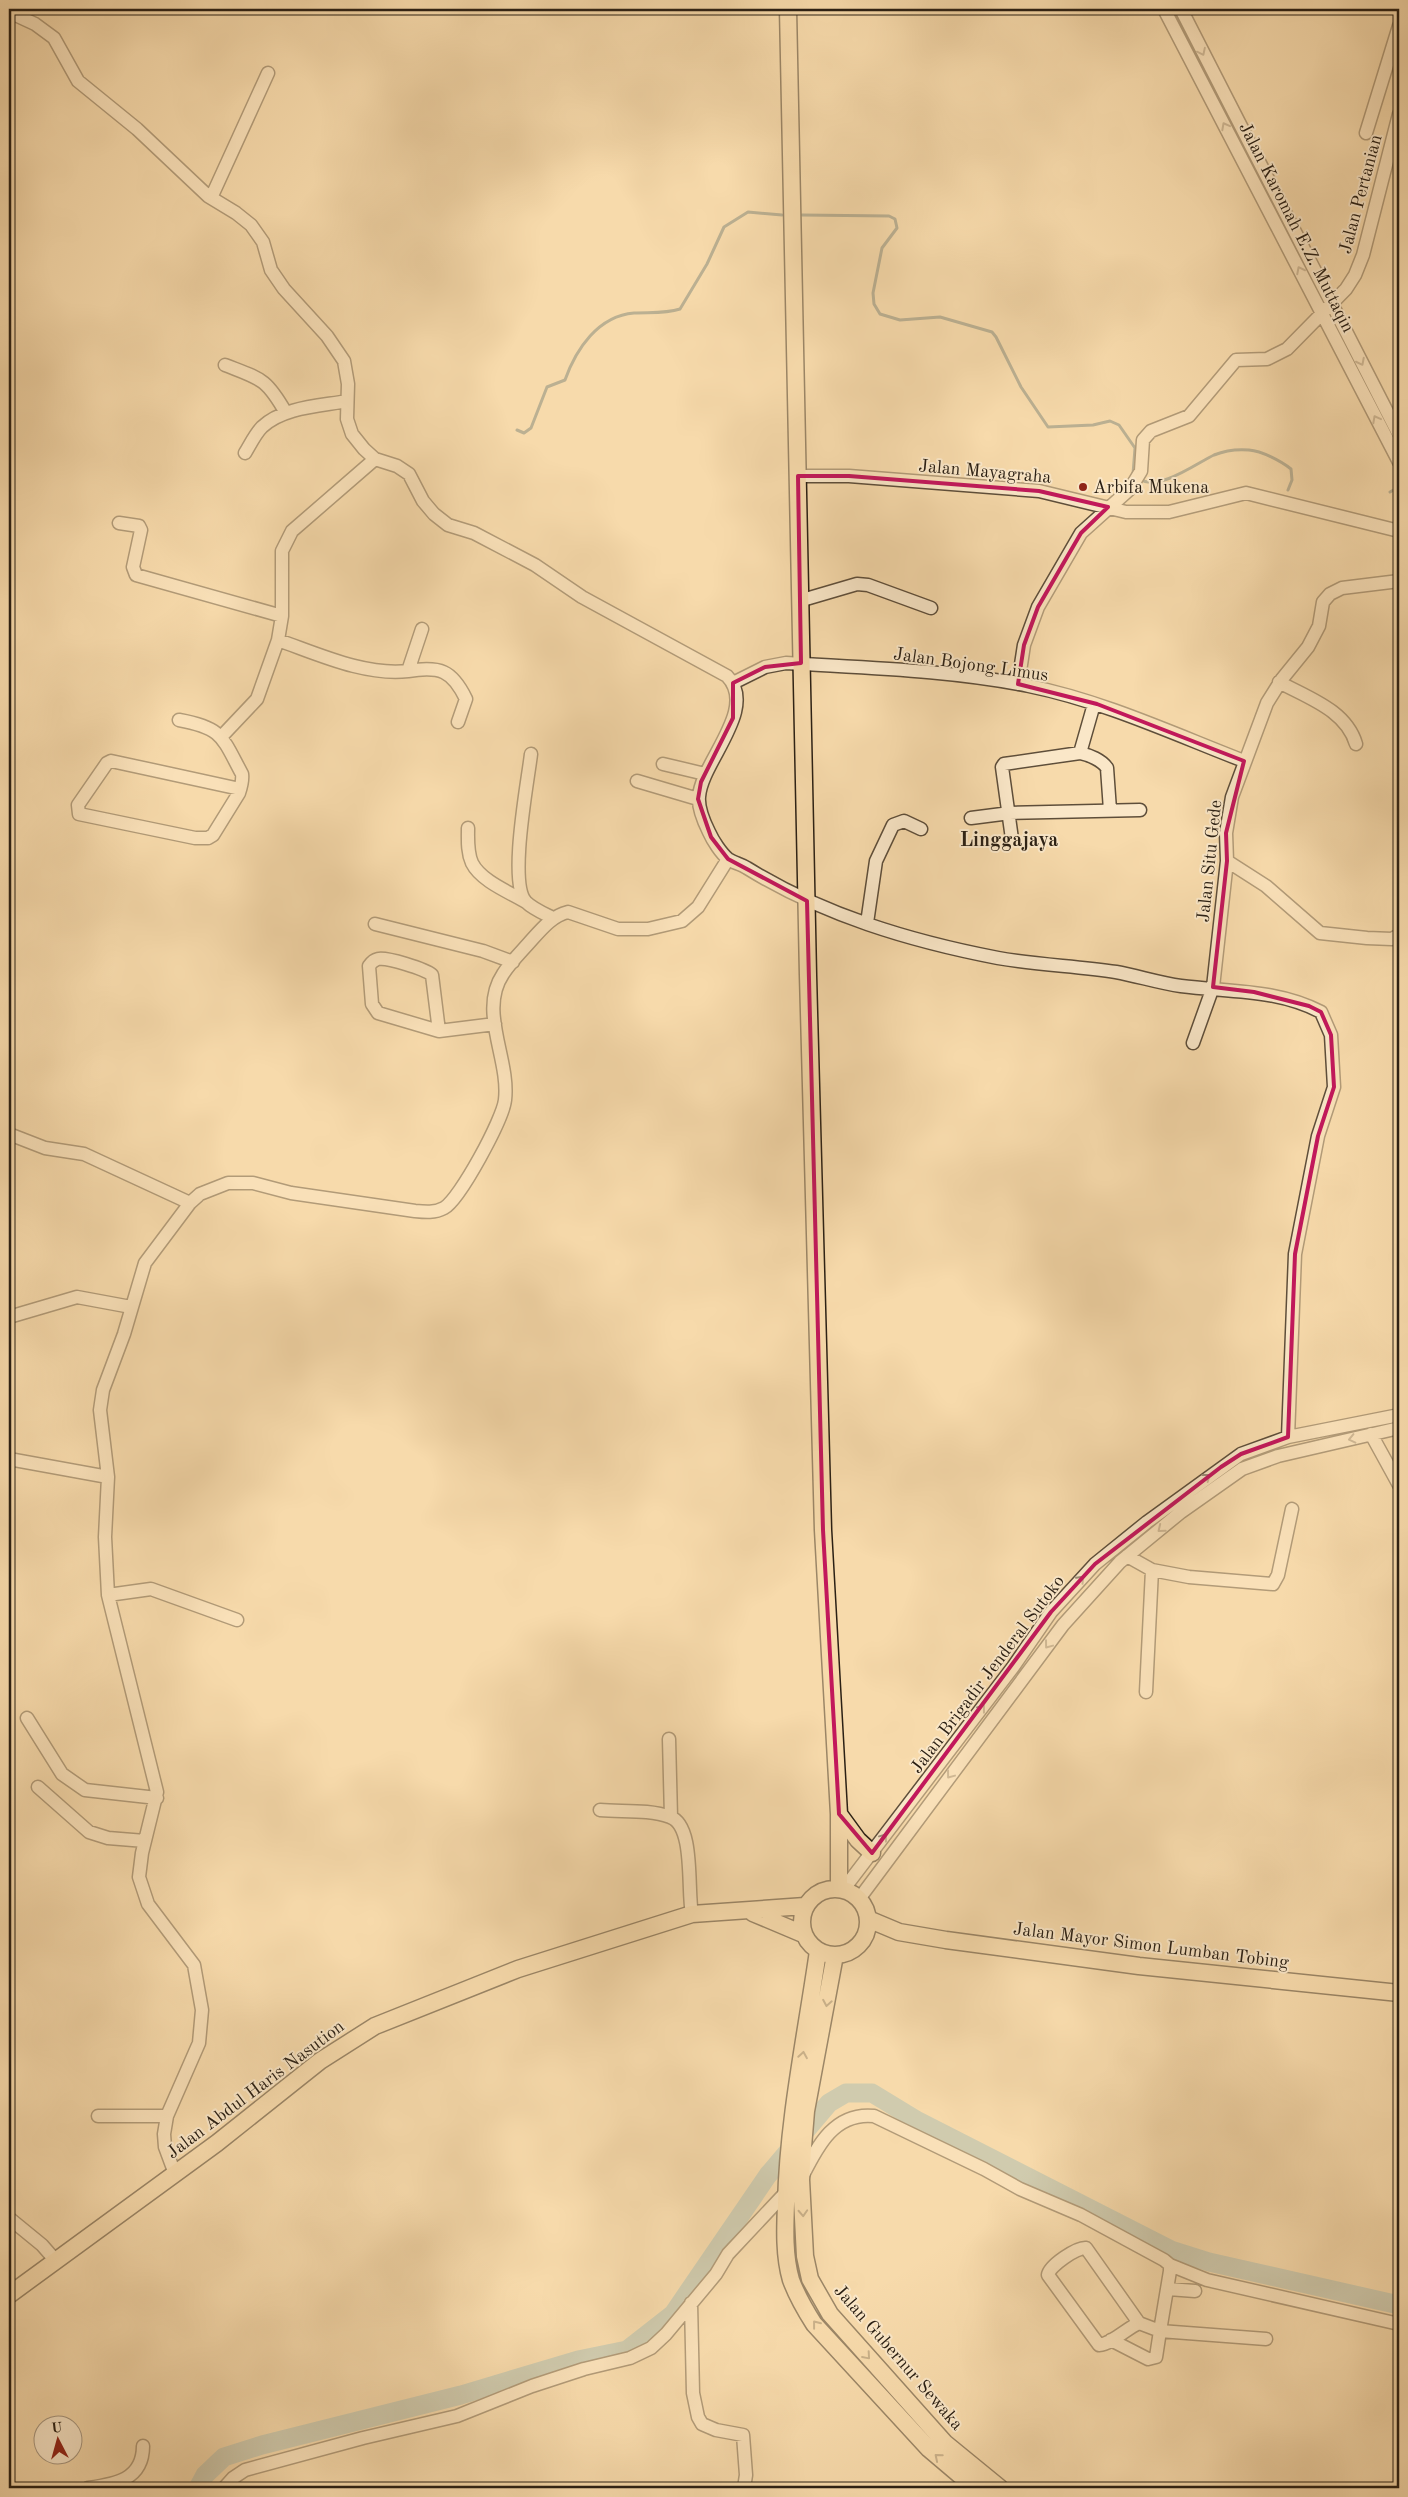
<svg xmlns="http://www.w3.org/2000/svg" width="1408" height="2497" viewBox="0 0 1408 2497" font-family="'Old Standard TT',serif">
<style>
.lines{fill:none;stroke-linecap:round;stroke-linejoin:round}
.stream{stroke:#717c73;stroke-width:3}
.river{stroke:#9fb9b2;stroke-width:19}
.minor-casing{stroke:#5e4e3a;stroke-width:15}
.major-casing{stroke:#2b2014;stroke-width:19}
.minor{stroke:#fae7c8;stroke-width:12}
.major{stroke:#f7daab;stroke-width:16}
.oneway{stroke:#9d8d77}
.oneway2{stroke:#917d60}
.marked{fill:none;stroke:#c2185b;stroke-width:4;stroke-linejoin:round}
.poi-dot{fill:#8f2418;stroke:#fae7c8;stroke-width:2}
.labels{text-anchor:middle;stroke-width:4;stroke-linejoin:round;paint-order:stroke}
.street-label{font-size:18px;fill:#2b2014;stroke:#fae7c8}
.poi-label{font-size:18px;fill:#2b2014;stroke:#fae7c8;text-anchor:start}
.quarter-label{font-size:20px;font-weight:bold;fill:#2b2014;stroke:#fae7c8}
</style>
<rect width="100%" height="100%" fill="#f7daab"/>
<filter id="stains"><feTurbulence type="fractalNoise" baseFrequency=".004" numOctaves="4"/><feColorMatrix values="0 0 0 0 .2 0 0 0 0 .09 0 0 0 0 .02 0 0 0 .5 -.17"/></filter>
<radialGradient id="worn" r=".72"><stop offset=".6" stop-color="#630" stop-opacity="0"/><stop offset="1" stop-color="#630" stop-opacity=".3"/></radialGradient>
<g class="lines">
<path class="stream" d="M802,215L889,216L895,219L897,228L882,248L873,293L874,304L880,314L900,320L940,317L992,332L996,337L1021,387L1048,427L1093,425L1110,421L1119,425L1135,448L1133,474L1135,475
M517,430L524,433L531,428L547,387L565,380C576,349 598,316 634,313C649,312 665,314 680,309L707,264L724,227L748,212L782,215
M1140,479C1158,492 1197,463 1214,455C1224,451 1238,449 1249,450C1262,451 1281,461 1291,469L1292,480L1288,490
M1390,492L1399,487"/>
<path class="river" d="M198,2488L205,2475L224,2457L262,2445L461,2395L578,2360L627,2350L673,2314L768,2175L829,2103L846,2093H872L918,2121L1171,2250L1209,2262L1399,2305"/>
<defs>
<path id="minor" d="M1164,9L1399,462
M1181,9L1399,435
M9,12L35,24L54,38L78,81L137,129L208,196L236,213L251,225L263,242L271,270L284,289L327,336L344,361L348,384L347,419L352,434L364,449L375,459L397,466L409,474L423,501L434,514L448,525L474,533L535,565L582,597L727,676C759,709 701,762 699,797C698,809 704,822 709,832C713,841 721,853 728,859C734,863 741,864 747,868C823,915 910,941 998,958C1037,965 1077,966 1116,972C1138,976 1159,983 1181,986C1229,992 1277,989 1321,1012L1331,1035L1334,1087L1318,1136L1295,1254L1288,1437
M1366,133L1399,26
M211,198L268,73
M225,365C261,379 266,378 286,413
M245,453C250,445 255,434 262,427C283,407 320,406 347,401
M798,476H849L1039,491L1126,512H1169L1246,493L1399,531
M119,523L139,526L141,530L133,567L136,575L282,616
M799,601L857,584L868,585L931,608
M278,640C318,654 365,676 408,671L422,629
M408,671C440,666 452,670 466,699L458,722
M1279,682C1308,698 1346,710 1356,744
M733,683L765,667L786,663C866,668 950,670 1029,686C1103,701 1174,734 1244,761
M1018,684L1024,645L1038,607L1081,533L1130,489L1141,471L1143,440L1151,431L1189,416L1236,360L1267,359L1287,349L1346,289L1355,275L1363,255L1399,114
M179,720C223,728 222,737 242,774C243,781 241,787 239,793L213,835L208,838H195L79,814L78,805L107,763L111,761L240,789
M222,736L257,699L278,640L282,616V551L292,531L375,459
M1080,753L1094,704
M531,754C528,781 508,883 526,902C533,909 545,914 553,918
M663,764L705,774
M637,781L698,799
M971,818L1010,813L1140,810
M468,828C468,839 467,852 472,863C481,881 509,892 526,902
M1012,839L1002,767L1004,764L1080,753C1089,755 1102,760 1107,768L1110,810
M1227,861L1266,886L1320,933L1367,938L1392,939L1399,935
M867,923L876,861L893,825L904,821L921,829
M375,924L483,951L513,962
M439,1031L432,975C425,969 387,957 378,959C373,960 371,963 369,966L372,1004L378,1013L439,1031L495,1024
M1193,1043L1213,987L1227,861L1226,833L1232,797L1267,703L1282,679L1308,647L1319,626L1323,602L1330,594L1342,588L1399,581
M9,1134L45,1148L84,1154L190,1203
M9,1317L77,1297L131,1307
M1371,1434L1399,1485
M9,1459L108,1477
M1127,1556L1152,1570L1189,1577L1273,1584L1278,1575L1292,1509
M108,1595L151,1589L237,1620
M1146,1692L1152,1570
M27,1718L62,1774L85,1790L157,1798
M669,1739L671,1817
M38,1787L89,1832L108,1838L145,1841
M600,1810C622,1812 649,1809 670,1817C695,1825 687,1890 692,1914
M843,1890L1013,1667L1051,1612L1095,1564L1147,1522L1241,1454L1288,1437L1399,1415
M859,1899L1063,1625L1120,1562L1181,1512L1242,1469L1278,1456L1399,1428
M98,2116H167
M175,2174L165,2147L164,2134L167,2116L199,2043L202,2010L194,1965L148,1904L139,1877L142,1853L157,1792L108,1595L105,1537L108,1477L100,1410L103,1390L124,1334L145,1263L190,1203L200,1194L228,1183H253L291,1193L415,1211C425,1212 435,1213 444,1208C460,1199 503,1119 505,1100C510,1059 478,1011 503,974C510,963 519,954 528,944C540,931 551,916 568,912L618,929H648L682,921L698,907L728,859
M803,2175C818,2145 835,2112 874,2116L984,2169L1020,2189L1081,2215L1164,2260L1170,2265V2271L1160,2331L1266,2339
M9,2218L42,2245L56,2261
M1170,2265L1207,2280L1399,2324
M1168,2289L1195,2291
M691,2303L693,2393L698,2417L702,2424L716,2430L743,2435L746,2475L744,2488
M1111,2340L1148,2359L1156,2357L1160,2331L1139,2323C1127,2328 1112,2344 1099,2345L1048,2275C1049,2266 1077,2247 1086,2248L1139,2323
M88,2488C115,2484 143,2480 143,2446
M224,2488L233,2478L245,2470L363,2438L457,2416L532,2386L584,2369L630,2358L651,2348L666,2334L716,2274L728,2254L789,2189"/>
<path id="major" d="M788,9L808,975L823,1530L839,1814V1889
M839,1814L858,1840L872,1853
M802 1922a33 33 0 1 1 66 0a33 33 0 1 1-66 0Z
M753,1913L803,1934
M868,1919L899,1932L946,1940L1139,1966L1399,1993
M818,1951C806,2035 788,2119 786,2204C785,2229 784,2256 791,2280C797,2296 805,2310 814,2324L929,2449L975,2488
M835,1955L806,2111L803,2147L801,2180L805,2256L810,2279L830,2314L945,2443L1000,2488
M9,2295L217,2143L320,2061L375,2026L518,1969L692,1914L805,1906"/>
</defs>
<use href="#minor" class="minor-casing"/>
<use href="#major" class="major-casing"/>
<use href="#minor" class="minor"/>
<use href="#major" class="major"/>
</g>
<defs><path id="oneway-chevron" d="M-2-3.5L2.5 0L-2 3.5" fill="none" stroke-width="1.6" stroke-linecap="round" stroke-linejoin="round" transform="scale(1.25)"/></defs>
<g class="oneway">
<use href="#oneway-chevron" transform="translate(1202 52) rotate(64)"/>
<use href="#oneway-chevron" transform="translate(1225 126) rotate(-118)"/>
<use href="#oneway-chevron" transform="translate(1300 270) rotate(-117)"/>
<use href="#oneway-chevron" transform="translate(1361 362) rotate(63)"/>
<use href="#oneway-chevron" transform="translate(1376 419) rotate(-118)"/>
<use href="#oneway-chevron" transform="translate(1352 1439) rotate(167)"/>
<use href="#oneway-chevron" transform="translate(1207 1477) rotate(-37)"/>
<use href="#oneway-chevron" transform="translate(1161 1529) rotate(141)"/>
<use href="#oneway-chevron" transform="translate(1081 1579) rotate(-47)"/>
<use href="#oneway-chevron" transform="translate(1048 1645) rotate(127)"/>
<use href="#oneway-chevron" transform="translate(982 1708) rotate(-53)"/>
<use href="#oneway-chevron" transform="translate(950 1775) rotate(127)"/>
<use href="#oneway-chevron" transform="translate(884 1837) rotate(-53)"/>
</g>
<g class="oneway2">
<use href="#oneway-chevron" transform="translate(827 2003) rotate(100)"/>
<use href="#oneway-chevron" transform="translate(803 2055) rotate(-81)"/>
<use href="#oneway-chevron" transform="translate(803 2213) rotate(87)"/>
<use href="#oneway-chevron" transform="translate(816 2324) rotate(-128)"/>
<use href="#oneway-chevron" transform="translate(867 2356) rotate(49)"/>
<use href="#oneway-chevron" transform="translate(938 2457) rotate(-140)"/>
</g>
<path d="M0 0H1408V2497H0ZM798,476H849L1039,491L1108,507L1081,533L1038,607L1024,645L1018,684L1097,704L1244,761L1226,833L1227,861L1213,987L1254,992L1309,1006L1321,1012L1331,1035L1334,1087L1318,1136L1295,1254L1288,1437L1241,1454L1221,1467L1095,1564L1051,1612L872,1853L839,1814L823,1530L807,901L728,859L711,837L698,799L701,782L733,718V683L765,667L801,663Z" fill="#f7daab" fill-opacity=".55" fill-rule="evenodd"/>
<path class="marked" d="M798,476H849L1039,491L1108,507L1081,533L1038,607L1024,645L1018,684L1097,704L1244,761L1226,833L1227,861L1213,987L1254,992L1309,1006L1321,1012L1331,1035L1334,1087L1318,1136L1295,1254L1288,1437L1241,1454L1221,1467L1095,1564L1051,1612L872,1853L839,1814L823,1530L807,901L728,859L711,837L698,799L701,782L733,718V683L765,667L801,663Z"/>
<circle class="poi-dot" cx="1083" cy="487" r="5"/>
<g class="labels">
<g class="street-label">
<text transform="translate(1360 194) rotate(-75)" y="6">Jalan Pertanian</text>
<text transform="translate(1297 227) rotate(63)" y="6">Jalan Karomah E.Z. Muttaqin</text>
<text transform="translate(985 471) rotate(5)" y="6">Jalan Mayagraha</text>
<text transform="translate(971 664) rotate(8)" y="6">Jalan Bojong Limus</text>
<text transform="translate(1209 861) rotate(-84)" y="6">Jalan Situ Gede</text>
<text transform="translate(987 1674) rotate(-53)" y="6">Jalan Brigadir Jenderal Sutoko</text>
<text transform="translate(1151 1945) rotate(7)" y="6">Jalan Mayor Simon Lumban Tobing</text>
<text transform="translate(255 2089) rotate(-37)" y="6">Jalan Abdul Haris Nasution</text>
<text transform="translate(899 2357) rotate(49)" y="6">Jalan Gubernur Sewaka</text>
</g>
<g class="poi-label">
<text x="1093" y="493">Arbifa Mukena</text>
</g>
<g class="quarter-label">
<text x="1009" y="846">Linggajaya</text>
</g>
</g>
<rect width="1408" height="2497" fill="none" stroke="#f7daab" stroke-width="30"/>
<rect x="10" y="10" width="1388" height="2477" fill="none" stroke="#2b2014" stroke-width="2.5"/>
<rect x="15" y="15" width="1378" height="2467" fill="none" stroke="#2b2014"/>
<g transform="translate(58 2440) rotate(354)"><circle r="24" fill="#fae7c8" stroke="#a79780"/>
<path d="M0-4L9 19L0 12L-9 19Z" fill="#8f2418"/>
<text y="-8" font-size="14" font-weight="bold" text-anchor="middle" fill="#2b2014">U</text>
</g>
<rect width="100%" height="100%" filter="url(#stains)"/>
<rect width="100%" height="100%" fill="url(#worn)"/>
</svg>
